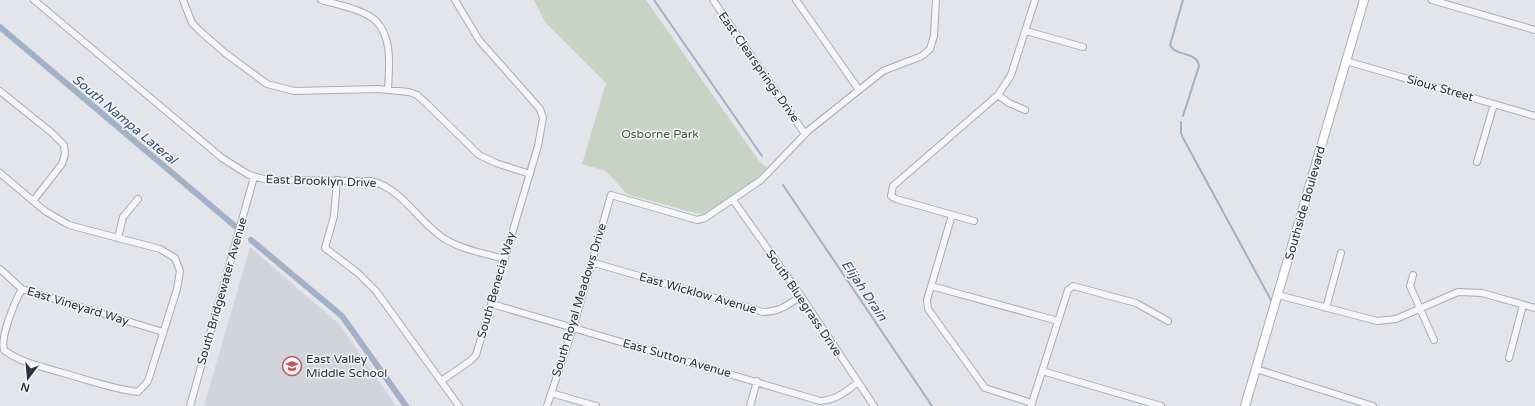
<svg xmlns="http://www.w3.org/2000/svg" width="1535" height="406" viewBox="0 0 1535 406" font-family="'Varela Round',sans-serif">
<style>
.built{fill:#d2d4dc}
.green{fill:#c8d3c5}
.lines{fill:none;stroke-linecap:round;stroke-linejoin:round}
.stream{stroke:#a2b1c6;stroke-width:2}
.canal{stroke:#a2b1c6;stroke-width:6}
.minor-casing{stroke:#a9acb4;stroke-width:8}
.secondary-casing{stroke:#a9acb4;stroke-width:10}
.minor{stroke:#f6f6f9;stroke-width:6}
.secondary{stroke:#fff;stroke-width:8}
.labels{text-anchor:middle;stroke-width:3;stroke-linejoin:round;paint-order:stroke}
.street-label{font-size:12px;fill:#2d3241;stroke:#f3f4f7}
.park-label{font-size:12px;fill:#3f5b3b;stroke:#f3f4f7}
.poi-label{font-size:12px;fill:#2d3241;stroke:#f3f4f7;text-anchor:start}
.water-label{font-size:13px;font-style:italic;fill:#3a4f71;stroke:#f3f4f7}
</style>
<rect width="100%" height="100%" fill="#e3e5ea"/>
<path class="built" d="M250,247L340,325L396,406H204Z"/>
<path class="green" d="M534,0H646L759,161L767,168L753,181L710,211L703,214L695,213L627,194L606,171L582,164L606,83L545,22Z"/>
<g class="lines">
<path class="stream" d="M654,0L762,156
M1183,116L1199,66C1197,51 1176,57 1170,45L1183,0
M1181,122V133L1183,138L1272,302
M783,185L932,406"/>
<path class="canal" d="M0,27L236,227
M251,240L342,316L406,406"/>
<defs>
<path id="minor" d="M34,0L222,158L249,175L268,180L371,181C402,188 419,223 445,239C462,250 485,253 503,259
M183,0L192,23L201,32L225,53L267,84L294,91L378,89L409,92L417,95L428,105L479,155L496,163L530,174
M321,0C338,5 363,9 376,21C393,38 389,68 388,89
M713,0L805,134
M796,0L859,90
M1432,0L1535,30
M1026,31L1083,47
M1346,61L1535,116
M0,91L52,133L64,145L65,154L62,164L33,201
M998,95L1009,103L1025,110
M1477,162L1494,104
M0,173L45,211L69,225L160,249L175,258L180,271L177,289L148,381L138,392C112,389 88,380 63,373C43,367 21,363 4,350C0,337 15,301 22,289
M337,180L334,216L325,248L358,273L376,291L459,406
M733,200L801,296L874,406
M952,215L927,300L928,309L985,388L1032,403
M974,221L896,199L891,196L893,186L998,95L1011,75L1035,0
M118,238L123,217L138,199
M591,262L763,312C779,312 788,305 801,296
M0,269L22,289L163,332
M1413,275L1410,286L1434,340
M931,286L1058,321
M1278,295L1377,321L1396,319L1458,292L1482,293L1535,308
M492,304L820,401C836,400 846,392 858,382
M1326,308L1341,253
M1509,358L1523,305
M1256,369L1373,406
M1042,371L1161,406
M441,381L470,361L476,355L538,146L543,118L540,109L479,40L455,0
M551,393L596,406
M190,406L254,177
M547,406L573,328L611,195L697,220L705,218L761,180L809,130L883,71L922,56L930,49L934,36L936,0
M750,406L757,381
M1031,406L1068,290L1073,286L1136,303L1168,321"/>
<path id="secondary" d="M1245,406L1364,0"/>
</defs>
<use href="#minor" class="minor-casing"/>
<use href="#secondary" class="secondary-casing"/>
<use href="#minor" class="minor"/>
<use href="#secondary" class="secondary"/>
</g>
<defs>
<symbol id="school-ring" viewBox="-11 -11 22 22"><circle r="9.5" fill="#f3f4f7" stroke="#c2555d" stroke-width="1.5"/><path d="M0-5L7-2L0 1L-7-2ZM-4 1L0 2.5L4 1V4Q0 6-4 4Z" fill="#c2555d"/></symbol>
</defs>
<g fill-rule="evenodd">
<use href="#school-ring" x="281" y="355" width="22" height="22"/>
</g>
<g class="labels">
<g class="street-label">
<text transform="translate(759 67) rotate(55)" y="4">East Clearsprings Drive</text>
<text transform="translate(1440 88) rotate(16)" y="4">Sioux Street</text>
<text transform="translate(321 181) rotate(2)" y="4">East Brooklyn Drive</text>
<text transform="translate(1305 203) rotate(-74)" y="4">Southside Boulevard</text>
<text transform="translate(496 285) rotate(-74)" y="4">South Benecia Way</text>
<text transform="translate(222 291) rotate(-74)" y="4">South Bridgewater Avenue</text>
<text transform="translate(698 293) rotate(16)" y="4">East Wicklow Avenue</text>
<text transform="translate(579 300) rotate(-73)" y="4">South Royal Meadows Drive</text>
<text transform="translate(804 303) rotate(56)" y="4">South Bluegrass Drive</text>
<text transform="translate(78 306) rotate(17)" y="4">East Vineyard Way</text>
<text transform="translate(677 358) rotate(16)" y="4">East Sutton Avenue</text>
</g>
<g class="park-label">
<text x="660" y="138">Osborne Park</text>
</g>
<g class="poi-label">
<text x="306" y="363">East Valley<tspan x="306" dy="14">Middle School</tspan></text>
</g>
<g class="water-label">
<text transform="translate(125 119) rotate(40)" y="5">South Nampa Lateral</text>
<text transform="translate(865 290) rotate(56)" y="5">Elijah Drain</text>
</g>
</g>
<g transform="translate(28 378) rotate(196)" stroke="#f3f4f7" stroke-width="3" paint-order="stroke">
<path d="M0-3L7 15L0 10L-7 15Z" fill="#2d3241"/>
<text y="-6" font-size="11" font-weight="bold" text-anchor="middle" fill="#2d3241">N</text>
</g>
</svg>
